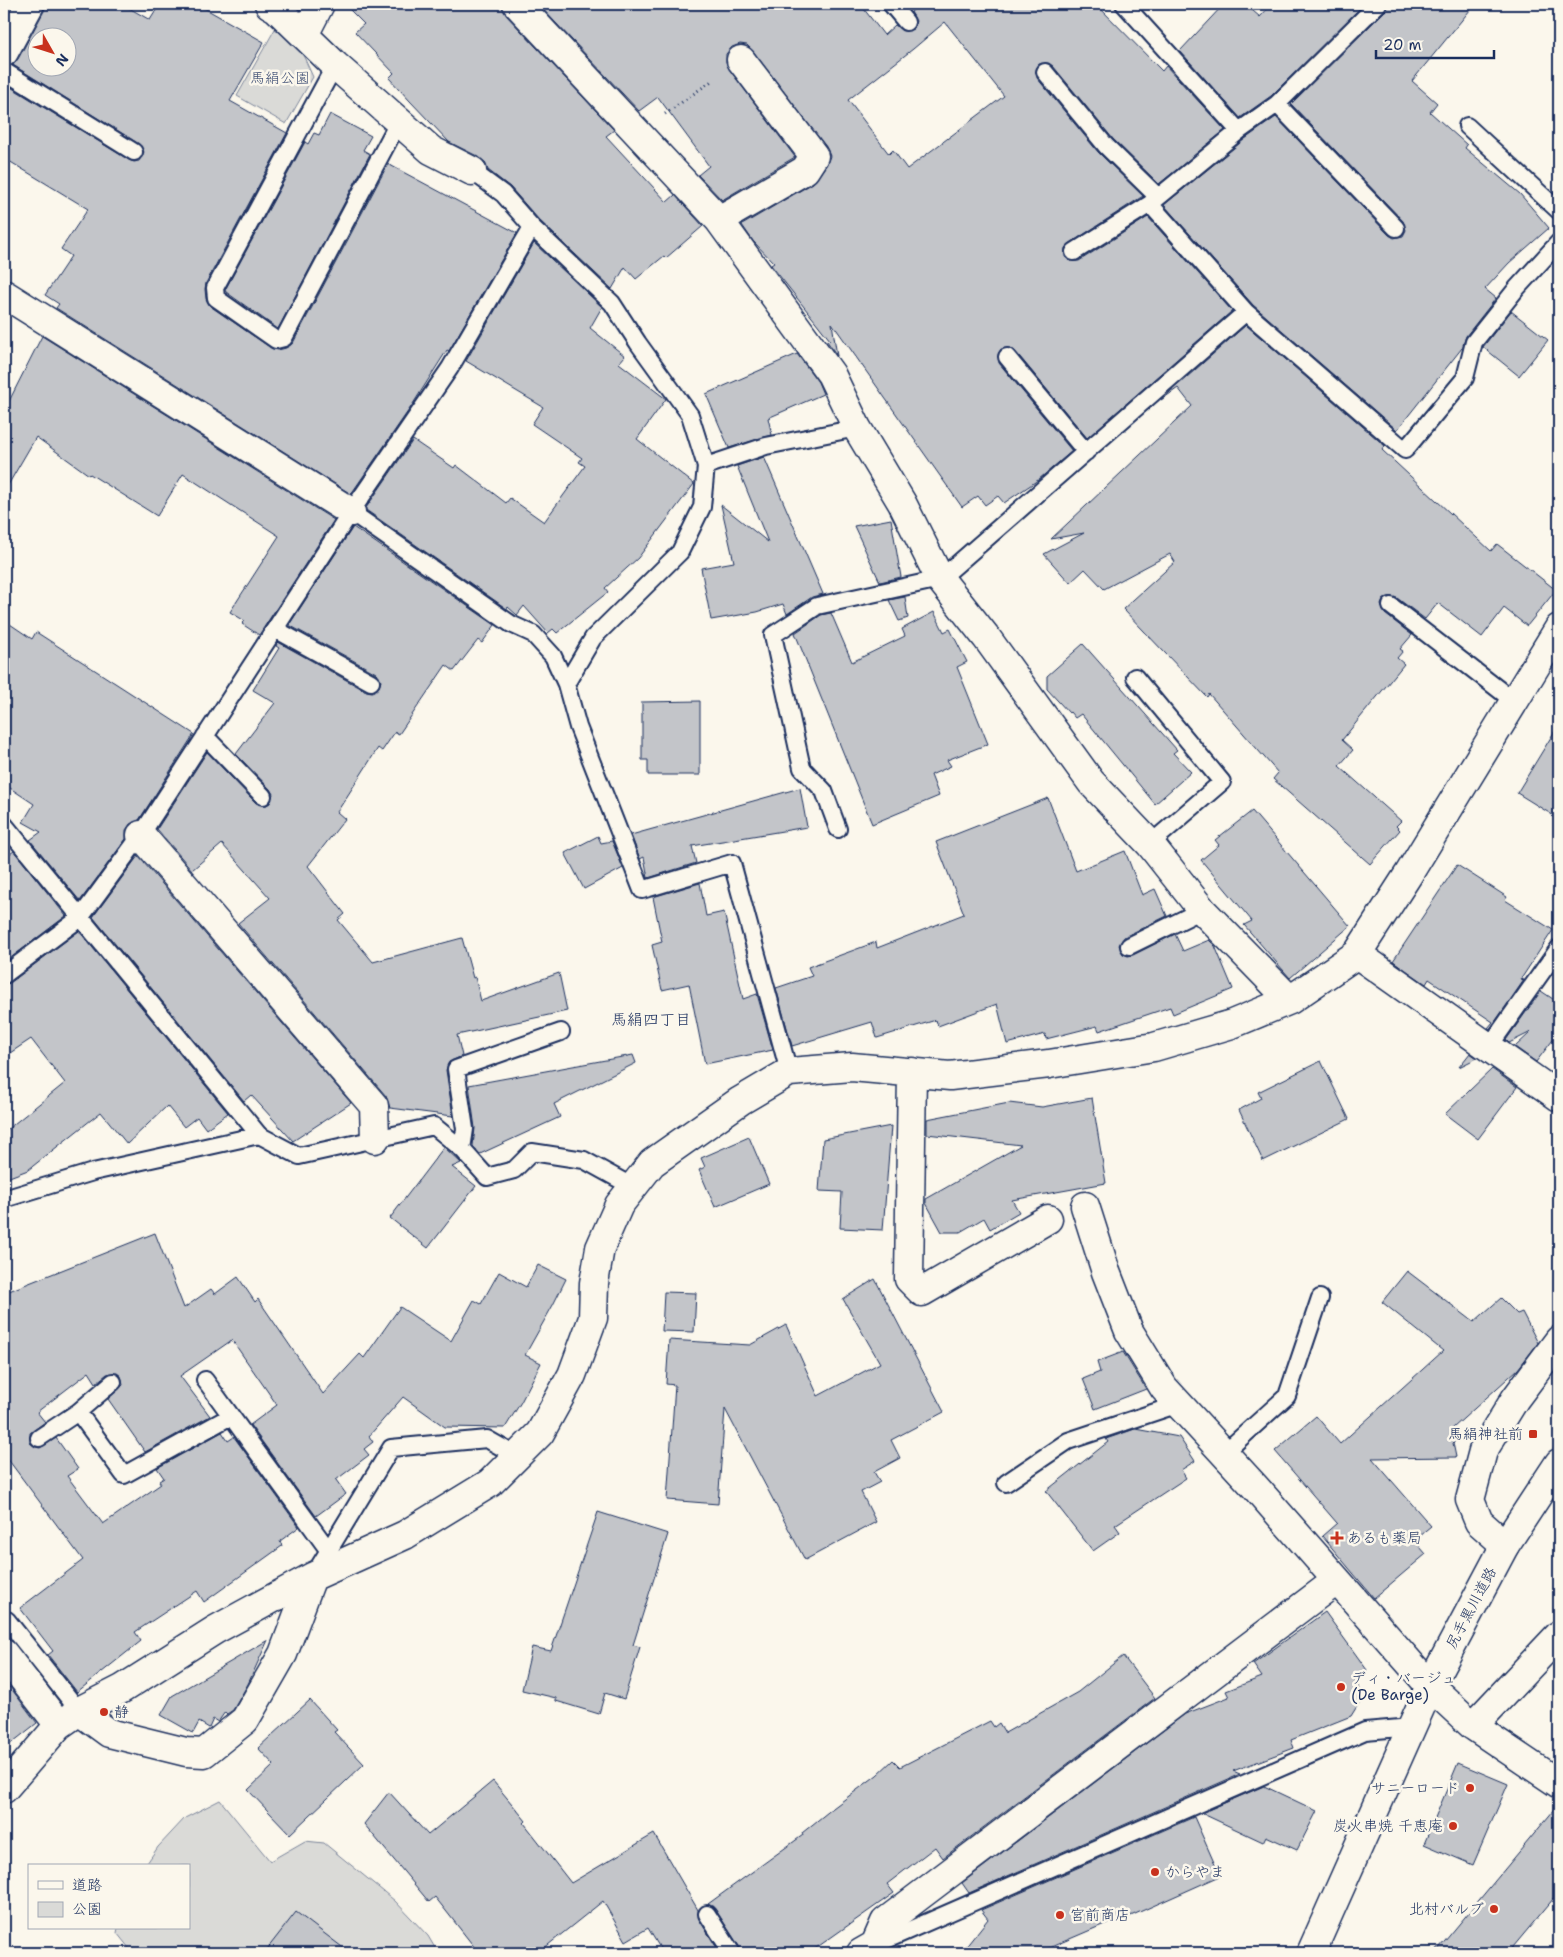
<svg xmlns="http://www.w3.org/2000/svg" width="1563" height="1957" viewBox="0 0 1563 1957" font-family="'Shantell Sans','Klee One',sans-serif">
<style>
.green{fill:#dadad7;stroke:#7a849a}
.building{fill:#c3c5c9;stroke:#1b2f5e;fill-rule:evenodd}
.lines{fill:none;stroke-linecap:round;stroke-linejoin:round}
.service-casing{stroke:#1b2f5e;stroke-width:20}
.minor-casing{stroke:#1b2f5e;stroke-width:31}
.primary-casing{stroke:#1b2f5e;stroke-width:31}
.path{stroke:#1b2f5e;stroke-width:3;stroke-dasharray:1 4;stroke-linecap:butt}
.service{stroke:#fbf7ec;stroke-width:16}
.minor{stroke:#fbf7ec;stroke-width:28}
.primary{stroke:#fbf7ec;stroke-width:28}
.poi-dot{fill:#c8321e;stroke:#fbf7ec;stroke-width:2}
.labels{text-anchor:middle;stroke-width:5;stroke-linejoin:round;paint-order:stroke}
.park-label{font-size:15px;fill:#415176;stroke:#fbf7ec}
.poi-label{font-size:15px;fill:#1b2f5e;stroke:#fbf7ec;text-anchor:start}
.street-label{font-size:15px;fill:#1b2f5e;stroke:#fbf7ec}
.neighbourhood-label{font-size:16px;fill:#1b2f5e;stroke:#fbf7ec}
</style>
<rect width="100%" height="100%" fill="#fbf7ec"/>
<filter id="ink" filterUnits="userSpaceOnUse"><feTurbulence type="fractalNoise" baseFrequency=".02" numOctaves="2"/><feDisplacementMap in="SourceGraphic" scale="10" xChannelSelector="R" yChannelSelector="G"/><feConvolveMatrix kernelMatrix="1 2 1 2 8 2 1 2 1" color-interpolation-filters="sRGB"/></filter>
<g filter="url(#ink)">
<path class="green" d="M275,29L299,46L313,77L286,124L237,96Z
M220,1800L270,1861L305,1841L324,1843L395,1901L428,1936L438,1953H133L117,1933L118,1928H189V1866H145L158,1847L185,1818Z"/>
<path class="building" d="M4,4H12L4,20Z
M46,4H122L150,20L160,4H197L264,42L230,101L287,133L206,283L205,289L206,299L210,306L271,348L278,350L286,348L293,343L388,164L517,233L449,351L447,350L411,407L351,494L56,308L59,304L45,295L71,256L61,249L88,209L4,158V83L129,160L134,162L139,161L144,152L139,144L13,65L18,59L44,11ZM38,38H68V68H38Z
M344,4H502L506,15L614,130L606,136L667,202L675,195L703,226L666,258L664,256L636,279L625,267L612,289L539,220L510,187L488,170L485,162L479,157L449,142L410,101L389,78L394,73L355,32L364,24Z
M538,4H860L884,35L895,25L903,31L913,29L916,21L911,12L920,4H1096L1162,71L1166,66L1225,130L1159,184L1113,139L1053,66L1048,63L1039,64L1036,69L1037,78L1098,152L1143,196L1069,244L1065,248V257L1070,261H1079L1148,217L1232,311L1087,438L1015,351L1010,348L1001,349L998,354L999,363L1072,451L1038,480L1004,503L998,496L985,505L978,496L962,507L832,323L837,356L827,341L830,340L771,265L774,263L753,241L742,225L813,183L827,164L830,156L826,147L753,51L747,45L740,44L732,47L726,54V62L729,69L795,157L722,200L698,175L709,166L658,97L639,111ZM945,22L1004,96L907,169L893,150L889,154L848,100L913,49Z
M1224,4H1245L1260,17L1272,4H1364L1271,96L1240,118L1180,51Z
M1388,4H1475L1412,81L1437,103L1430,112L1467,145L1465,148L1520,194L1549,228L1509,263L1485,289L1496,298L1466,336L1462,348L1397,430L1253,305L1164,205L1245,139L1276,117L1389,235L1394,238L1403,236L1406,230L1403,221L1291,104L1385,11Z
M330,114L371,136L363,150L370,154L278,329L226,292L225,290L305,142L308,144L314,133L319,135Z
M534,243L602,307L590,328L625,356L619,363L666,399L637,439L694,484L638,558L605,588L608,592L557,633L553,629L548,633L524,606L517,615L508,607L507,609L366,510V508L413,440L454,468L456,465L506,503L510,498L544,522L585,466L579,462L582,458L532,424L543,407L466,361Z
M1511,311L1548,340L1519,376L1483,347Z
M1246,325L1385,446L1382,450L1491,551L1497,544L1556,590L1527,626L1504,608L1482,637L1438,603L1425,619L1397,598L1388,597L1383,600L1381,605L1385,614L1412,635L1400,649L1403,651L1397,658L1404,664L1342,740L1353,750L1339,766L1401,821L1396,826L1400,830L1370,864L1273,779L1278,773L1209,694L1207,697L1123,609L1175,562L1170,554L1104,589L1085,569L1070,583L1044,554L1084,533L1051,539L1192,406L1178,388L1161,400Z
M42,336L334,520L259,635L242,624L245,621L230,612L279,536L183,474L157,516L90,474L89,475L36,437L4,492V411Z
M797,354L818,382L823,394L768,418L772,435L729,448L706,394Z
M764,457L823,594L812,597L787,614L783,604L757,612L711,620L701,568L734,562L721,505L768,542L737,466Z
M891,519L901,577L880,582L854,526Z
M353,527L495,625L482,643L478,640L454,671L446,665L399,734L395,732L382,751L378,748L337,812L345,819L308,866L345,914L338,920L373,962L462,938L473,978L475,977L481,1001L559,973L567,1011L457,1035L462,1056L449,1062L446,1070L453,1116L390,1108L386,1096L238,923L270,898L222,844L192,870L157,829L207,752L256,803L265,806L270,803L273,794L270,789L236,754L275,703L253,690L279,648L276,646L278,642L366,691L372,692L379,687L381,681L376,673L289,625Z
M905,597L908,618L899,621L889,600Z
M934,612L944,632L950,629L967,662L957,667L988,744L947,760L951,766L931,775L939,796L872,824L795,633L821,615L831,613L852,662L905,636L902,629Z
M4,620L32,639L36,632L194,734L139,820L130,824L126,830V839L80,901L30,840L41,832L23,822L34,804L4,784Z
M1083,644L1177,750L1173,753L1191,772L1155,804L1081,714L1075,718L1070,712L1069,713L1047,689V676Z
M700,701V775H648V760H642V702Z
M1559,724V819L1517,793Z
M800,788L807,827L692,846L696,863L648,878L644,857L640,859L631,835Z
M1048,798L1076,871L1125,851L1142,895L1155,889L1167,916L1124,937L1119,945L1123,954L1128,956L1133,955L1175,934L1183,951L1209,940L1215,946L1233,989L1173,1014L1170,1007L1099,1031L1097,1026L1046,1039L1045,1034L1007,1044L997,1004L938,1026L936,1020L877,1038L872,1022L792,1046L776,988L812,976L808,967L876,942L877,948L964,914L936,842Z
M1252,811L1350,926L1290,978L1244,925L1252,921L1201,860L1219,845L1215,840Z
M598,836L601,843L612,841L623,868L584,889L565,853Z
M14,851L66,916L4,963V858Z
M138,856L213,943L351,1103L293,1141L251,1095L244,1101L93,917Z
M1457,865L1507,897L1505,900L1553,930L1521,979L1524,980L1490,1029L1488,1028L1493,1022L1429,979L1426,984L1393,961Z
M700,883L706,916L724,912L743,999L757,994L773,1050L705,1064L689,984L662,990L652,945L662,942L653,897Z
M79,931L228,1113L206,1129L197,1117L184,1127L167,1106L127,1144L101,1112L28,1170L4,1179V1132L65,1083L31,1039L4,1057V985L10,983Z
M1541,991L1559,1003V1032L1536,1062L1515,1047L1531,1032L1509,1043L1506,1040Z
M1470,1053L1477,1058L1459,1067Z
M633,1055L636,1063L554,1104L560,1117L480,1154L473,1146L475,1128L469,1085Z
M1321,1061L1349,1119L1263,1161L1239,1110L1261,1098L1258,1092Z
M1492,1069L1517,1087L1478,1139L1445,1114Z
M1092,1098L1106,1183L1012,1200L1019,1212L990,1229L984,1218L960,1232H942L926,1203V1199L1021,1145L927,1134V1119L1009,1103L1042,1107Z
M891,1126L883,1230L840,1228L842,1192L819,1191L823,1139Z
M749,1137L769,1184L715,1207L699,1170L705,1167L701,1158Z
M444,1147L461,1163L452,1167L476,1186L428,1248L390,1218Z
M155,1233L184,1308L211,1289L215,1294L238,1277L255,1302L258,1299L323,1394L360,1354L364,1358L400,1307L451,1341L474,1300L481,1304L499,1272L526,1287L538,1265L566,1279L553,1305L525,1355L541,1363L521,1402L505,1428L445,1427L403,1397L369,1436L373,1442L364,1449L369,1455L336,1480L346,1494L316,1516L250,1425L277,1405L232,1340L180,1376L210,1416L145,1452L108,1399L123,1385L121,1376L117,1373L107,1374L96,1383L89,1372L37,1412L45,1422L30,1433V1443L35,1447L40,1448L56,1438L78,1469L67,1476L103,1524L161,1484L159,1481L164,1478L157,1468L222,1432L228,1441L234,1437L299,1527L280,1541L282,1546L204,1602L197,1591L135,1632L141,1641L77,1692L48,1655L53,1651L20,1608L83,1560L4,1454V1293Z
M1407,1271L1474,1322L1501,1298L1517,1314L1522,1312L1538,1343L1518,1369L1453,1428L1461,1436L1453,1443L1456,1457L1372,1458L1431,1526L1414,1540L1426,1554L1374,1598L1322,1536L1337,1523L1275,1451L1316,1416L1340,1444L1443,1351L1382,1302Z
M875,1279L944,1412L891,1440L900,1458L874,1472L880,1482L861,1492L876,1522L805,1560L725,1409L718,1504L667,1500L675,1385L666,1384L669,1340L750,1345L786,1325L818,1396L880,1363L843,1299Z
M664,1292L696,1293L694,1332L662,1331Z
M1123,1352L1146,1389L1095,1409L1083,1379L1100,1372L1097,1362Z
M1135,1429L1179,1437L1195,1461L1181,1470L1186,1478L1115,1525L1120,1532L1093,1551L1046,1491L1108,1442L1106,1439Z
M598,1512L668,1534L633,1645L640,1647L624,1699L605,1693L599,1714L556,1701V1698L522,1690L532,1647L551,1651Z
M1325,1612L1367,1670L1354,1680L1364,1695L1351,1716L1291,1740L1294,1748L1233,1771L1240,1774L969,1893L962,1883L1185,1714L1229,1697L1226,1691L1262,1677L1253,1664Z
M268,1640L248,1684L233,1710L227,1714L225,1712L218,1722L213,1719L209,1728L199,1722L193,1733L161,1715L172,1696Z
M1123,1656L1155,1698L943,1858L935,1847L887,1884L894,1893L809,1953H742L740,1948L715,1909L708,1904L803,1835L802,1833L833,1808L877,1775L893,1760L900,1767L990,1721L994,1727L999,1723L1005,1733L1078,1692Z
M10,1687L37,1723L4,1749V1691Z
M310,1700L337,1730L334,1732L364,1764L290,1834L248,1790L274,1765L258,1748Z
M1458,1763L1508,1784L1473,1865L1424,1844Z
M493,1781L526,1821L524,1823L571,1883L654,1834L698,1910L699,1919L720,1953H663L648,1928L626,1941L603,1901L538,1953H479L435,1897L429,1902L364,1824L389,1792L428,1835Z
M1264,1786L1317,1811L1297,1850L1266,1836L1263,1842L1201,1813Z
M1559,1804V1892L1508,1953H1435Z
M1194,1817L1220,1876L1115,1923L1114,1920L1037,1953H961L988,1919L981,1910Z
M296,1912L350,1953H264Z"/>
<g class="lines">
<defs>
<path id="service" d="M891,4L906,22
M1124,4L1239,131
M335,65L215,288L216,298L276,340L284,338L399,121
M4,71L134,152
M1045,72L1106,146L1158,197
M1277,104L1396,228
M1467,126L1559,211
M472,171L503,194L532,227L612,303L638,343L690,415L706,466L702,507L680,552L593,638L566,684L578,727L642,890L732,863L789,1072
M1150,204L1246,312L1405,450L1465,378L1474,342L1517,288L1559,242
M1074,252L1150,204L1239,131L1277,104L1378,4
M1007,357L1086,452
M706,466L766,446L857,428
M351,512L511,624L533,634L553,656L566,684
M1391,606L1515,702
M275,629L371,682
M1135,677L1222,782L1150,844
M205,736L263,796
M4,824L259,1135L299,1156L434,1126L462,1149
M838,829L824,791L802,768L773,635L817,606L940,579L1246,312
M1129,946L1202,910
M4,975L80,918L141,835L351,512L450,368L532,227
M561,1032L456,1069L465,1129L462,1149L487,1177L514,1170L532,1152L584,1160L633,1187
M1489,1047L1559,948
M4,1199L93,1172L259,1135
M205,1380L329,1551
M78,1412L124,1475L231,1416
M39,1438L78,1412L113,1382
M1224,1453L1287,1396L1320,1298
M1006,1483L1068,1441L1179,1404
M315,1573L391,1448L487,1439L517,1456
M7,1620L79,1711
M707,1914L732,1953
M875,1945L1365,1731L1412,1727"/>
<path id="minor" d="M269,4L276,8L335,65L431,150L472,171
M517,4L719,220L831,374L857,428L902,503L940,579L986,637L1091,782L1150,844L1202,910L1290,1000
M304,35L320,4
M4,52L30,4
M719,220L805,170L814,156L741,60
M4,294L351,512
M141,835L374,1106L375,1139
M1357,954L1559,1097
M912,1072L909,1279L922,1292L1048,1219
M1085,1206L1106,1272L1129,1331L1164,1388L1256,1488L1430,1686L1473,1726L1559,1784
M1505,1545L1479,1522L1470,1500L1483,1451L1515,1399L1559,1340
M4,1654L59,1725
M79,1711L109,1733L186,1752L204,1753L245,1720L283,1654L312,1577
M1473,1726L1559,1635
M4,1789L59,1725L79,1711L122,1689L215,1630L312,1577L405,1535L490,1483L540,1433L572,1375L593,1318L594,1283L600,1248L619,1205L652,1163L740,1101L789,1072L852,1067L950,1076L1049,1064L1154,1047L1232,1024L1290,1000L1357,954L1408,875L1559,628
M861,1953L875,1945L885,1922L1336,1581"/>
<path id="primary" d="M1311,1953L1430,1686L1505,1545L1559,1463"/>
</defs>
<use href="#service" class="service-casing"/>
<use href="#minor" class="minor-casing"/>
<use href="#primary" class="primary-casing"/>
<path class="path" d="M665,114L713,80"/>
<use href="#service" class="service"/>
<use href="#minor" class="minor"/>
<use href="#primary" class="primary"/>
</g>
</g>
<g class="poi-dot">
<rect x="1528" y="1429" width="10" height="10" rx="2.5"/>
<path d="M1334.5 1530.5h5v5h5v5h-5v5h-5v-5h-5v-5h5z"/>
<circle cx="1341" cy="1687" r="5"/>
<circle cx="104" cy="1712" r="5"/>
<circle cx="1470" cy="1788" r="5"/>
<circle cx="1453" cy="1826" r="5"/>
<circle cx="1155" cy="1872" r="5"/>
<circle cx="1494" cy="1909" r="5"/>
<circle cx="1060" cy="1915" r="5"/>
</g>
<g class="labels">
<g class="park-label">
<text x="280" y="83">馬絹公園</text>
</g>
<g class="poi-label">
<text x="1523" y="1439" text-anchor="end">馬絹神社前</text>
<text x="1347" y="1543">あるも薬局</text>
<text x="1351" y="1683">ディ・バージュ<tspan x="1351" dy="17">(De Barge)</tspan></text>
<text x="114" y="1717">静</text>
<text x="1460" y="1793" text-anchor="end">サニーロード</text>
<text x="1443" y="1831" text-anchor="end">炭火串焼 千恵庵</text>
<text x="1165" y="1877">からやま</text>
<text x="1484" y="1914" text-anchor="end">北村バルブ</text>
<text x="1070" y="1920">宮前商店</text>
</g>
<g class="street-label">
<text transform="translate(1471 1608) rotate(-62)" y="5">尻手黒川道路</text>
</g>
<g class="neighbourhood-label">
<text x="651" y="1025">馬絹四丁目</text>
</g>
</g>
<rect width="1563" height="1957" fill="none" stroke="#fbf7ec" stroke-width="20"/>
<rect x="10" y="10" width="1543" height="1937" fill="none" stroke="#1b2f5e" stroke-width="2" filter="url(#ink)"/>
<rect x="28" y="1864" width="162" height="65" fill="#fbf7ec" stroke="#a1a7b3"/>
<rect x="38" y="1881" width="25" height="8" fill="#fbf7ec" stroke="#a1a7b3"/>
<text x="72" y="1890" font-size="15" fill="#1b2f5e">道路</text>
<rect x="38" y="1902" width="25" height="15" fill="#dadad7" stroke="#a1a7b3"/>
<text x="72" y="1914" font-size="15" fill="#1b2f5e">公園</text>
<g transform="translate(52 52) rotate(129)"><circle r="24" fill="#fbf7ec" stroke="#a1a7b3"/>
<path d="M0-4L9 19L0 12L-9 19Z" fill="#c8321e"/>
<text y="-8" font-size="14" font-weight="bold" text-anchor="middle" fill="#1b2f5e">N</text>
</g>
<path d="M1376 50v8h118v-8" fill="none" stroke="#1b2f5e" stroke-width="2.5"/>
<text x="1383" y="50" font-size="15" fill="#1b2f5e" stroke="#fbf7ec" stroke-width="4" paint-order="stroke">20 m</text>
</svg>
